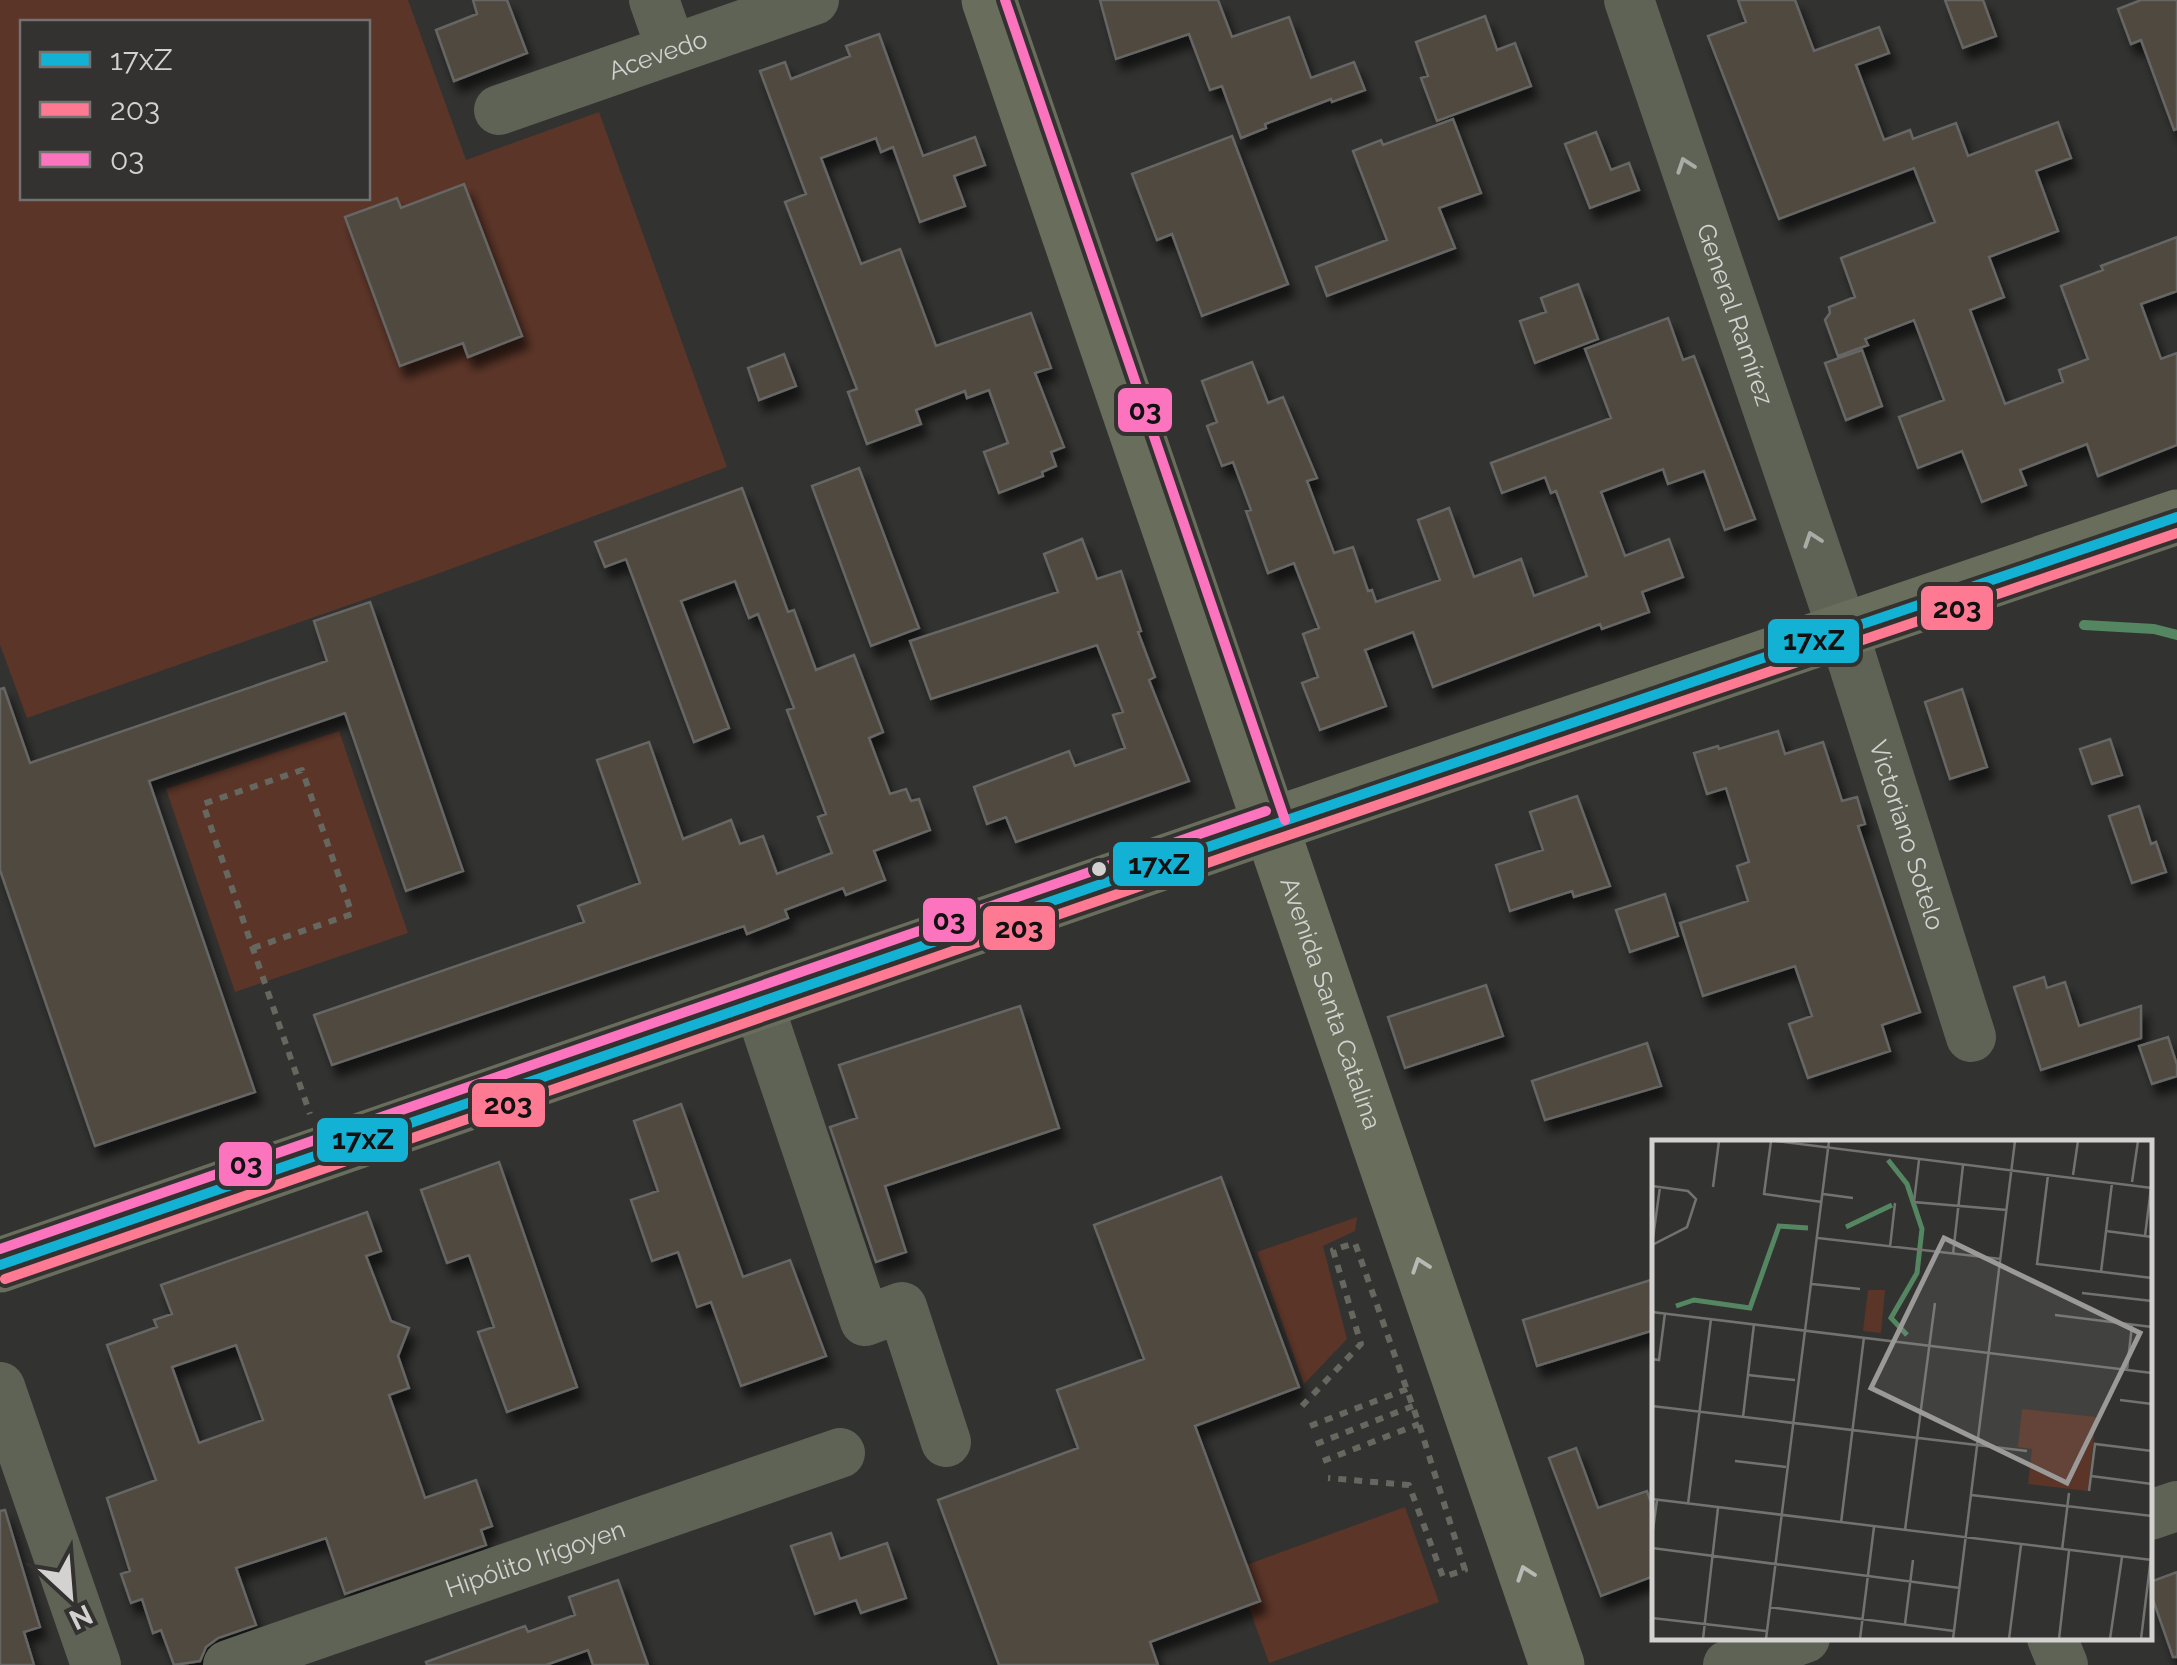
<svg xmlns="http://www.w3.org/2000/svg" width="2177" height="1665" viewBox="0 0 2177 1665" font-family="Raleway,sans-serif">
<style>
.green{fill:#5b3528;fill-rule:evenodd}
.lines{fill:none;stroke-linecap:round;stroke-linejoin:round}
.stream{stroke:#548761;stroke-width:10}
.building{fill:#50483f;stroke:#666665;stroke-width:2.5;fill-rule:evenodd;filter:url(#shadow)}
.path{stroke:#666860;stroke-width:6;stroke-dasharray:8 8;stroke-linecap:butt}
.minor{stroke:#5f6356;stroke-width:50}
.major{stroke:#686d5c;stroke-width:55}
.bus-1-casing{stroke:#333230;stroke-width:18}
.bus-2-casing{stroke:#333230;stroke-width:18}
.bus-3-casing{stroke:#333230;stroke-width:18}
.bus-1{stroke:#13b2d5;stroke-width:10}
.bus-2{stroke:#fe7a93;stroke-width:10}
.bus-3{stroke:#fc73be;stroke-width:10}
.oneway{stroke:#aaaba6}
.oneway2{stroke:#b8b9b4}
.bus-dot{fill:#d3d2d1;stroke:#333230;stroke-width:4}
.labels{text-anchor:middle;stroke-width:8;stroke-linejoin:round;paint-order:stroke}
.street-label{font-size:25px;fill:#d3d2d1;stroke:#333230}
.inset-river{fill:none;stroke:#548761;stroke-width:5}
.inset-road{fill:none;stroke:#727271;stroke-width:2.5}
.view{fill:#9b9a99;fill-opacity:0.15;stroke:#9b9a99;stroke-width:5}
.inset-edge{fill:none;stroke:#d3d2d1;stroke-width:5}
.line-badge{stroke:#333230;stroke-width:4}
.pale-badge-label{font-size:28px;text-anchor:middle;font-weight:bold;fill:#111}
</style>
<defs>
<filter id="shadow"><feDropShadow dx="6" dy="11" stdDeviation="5" flood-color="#0009"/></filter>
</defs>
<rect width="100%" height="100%" fill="#323231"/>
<path class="green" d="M0,0H408L466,160L599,112L727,467L437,574L27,718L0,645ZM22,22H368V198H22Z
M339,731L408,933L235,992L166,789Z
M1357,1217L1355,1231L1323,1246L1347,1339L1304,1384L1257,1252Z
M1405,1507L1439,1602L1269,1663L1248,1605L1260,1601L1246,1565Z"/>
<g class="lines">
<path class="stream" d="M2084,625L2154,629L2177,635"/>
</g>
<path class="building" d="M473,0H507L527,53L454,81L436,30L477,14Z
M1100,0H1218L1232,37L1289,17L1311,78L1354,62L1365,90L1332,102L1331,99L1265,124L1266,128L1241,138L1222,86L1210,90L1189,34L1116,59Z
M1738,0H1795L1814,51L1879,27L1889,53L1856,65L1884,140L1910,130L1913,139L1956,123L1968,156L2058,122L2071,158L2036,171L2058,231L1989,257L2004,297L1970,310L2005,404L2063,382L2059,370L2088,359L2061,286L2103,270L2101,266L2177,237V291L2141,304L2161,359L2177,353V445L2098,476L2087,444L2020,470L2026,485L1982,502L1962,451L1918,468L1899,417L1944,400L1914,320L1865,339L1868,345L1838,356L1825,320L1830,313L1829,307L1855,297L1841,258L1935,222L1914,168L1779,219L1708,36L1746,22Z
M1945,0H1983L1996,36L1963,48Z
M2141,0H2177V129L2174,130L2141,40L2131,44L2118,9Z
M1485,16L1497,50L1515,43L1531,86L1437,121L1421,78L1428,76L1416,42Z
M879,34L923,156L975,137L985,165L954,176L965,206L920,222L893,147L881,152L876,138L821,158L861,264L900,249L936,346L1031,313L1051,368L1035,373L1064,447L1051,452L1056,466L1042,472L1043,476L999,493L984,452L1008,443L989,390L967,398L965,391L916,410L921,424L867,444L848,392L857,389L785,202L806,194L760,71L785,62L791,79L850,56L846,46Z
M1453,119L1481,193L1439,208L1455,248L1327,296L1316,267L1387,240L1353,151L1381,140L1383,145Z
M1596,132L1611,170L1629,163L1639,190L1590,208L1565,144Z
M1232,136L1288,284L1202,316L1172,234L1157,240L1132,174Z
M464,184L522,336L468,357L463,343L400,366L345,217L397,198L401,208Z
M1578,284L1598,339L1535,363L1520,321L1546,312L1541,298Z
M1668,318L1683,360L1694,356L1755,519L1725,530L1704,471L1668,484L1663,469L1601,492L1625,556L1669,539L1683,577L1642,592L1649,612L1602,629L1600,624L1433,687L1413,632L1365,650L1386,706L1320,730L1302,683L1318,677L1303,634L1319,628L1294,563L1268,573L1246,511L1251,510L1233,462L1222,466L1207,426L1217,422L1202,381L1252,362L1268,403L1283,397L1317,478L1307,481L1334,553L1353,547L1368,591L1372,590L1376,602L1440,580L1418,520L1449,508L1474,577L1521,559L1534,596L1587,576L1556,491L1551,493L1545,477L1502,493L1491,463L1611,418L1585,349Z
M1862,350L1882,406L1846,420L1825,363Z
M784,354L796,386L759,400L748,368Z
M859,468L919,628L871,646L812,486Z
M742,488L788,612L794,610L816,670L854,655L883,732L869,738L890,794L906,789L911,801L919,799L930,830L874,851L885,880L846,895L843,888L785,910L788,918L747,934L744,926L332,1065L314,1015L584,922L578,906L640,883L597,760L649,742L683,839L731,820L740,844L763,836L777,874L832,853L818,817L826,814L787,710L794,708L758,614L749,618L735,581L681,601L729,728L694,742L626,559L605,567L595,542Z
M1082,539L1097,579L1121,571L1141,631L1138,632L1155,677L1149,680L1189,781L1016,842L1006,817L987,824L974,787L1069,751L1075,766L1125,748L1113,715L1123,712L1097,645L931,699L910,641L1058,592L1044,554Z
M370,602L463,871L406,891L345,713L149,781L255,1092L95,1146L0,870V689L4,688L30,763L327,661L314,621Z
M1962,689L1987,767L1950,779L1925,702Z
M1778,731L1785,754L1823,742L1842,801L1857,797L1865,824L1858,826L1920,1012L1882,1025L1890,1051L1808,1078L1789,1024L1812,1016L1795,966L1703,996L1680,923L1748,901L1737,866L1749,862L1726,788L1707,794L1694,753L1718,746L1719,749Z
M2110,739L2122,775L2092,784L2080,749Z
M1577,796L1610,886L1574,897L1572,891L1510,911L1496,865L1543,850L1530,812Z
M2139,806L2151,844L2156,842L2166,872L2132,883L2109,816Z
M1665,894L1678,936L1630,952L1616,910Z
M2044,977L2047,988L2065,982L2079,1026L2141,1006V1038L2041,1070L2014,987Z
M1486,985L1503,1036L1405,1068L1388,1017Z
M1020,1006L1059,1128L885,1186L906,1252L876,1262L830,1127L857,1118L839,1065Z
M2168,1037L2177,1065V1076L2152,1084L2139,1046Z
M1647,1043L1661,1086L1545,1120L1532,1081Z
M681,1104L743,1277L790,1260L826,1356L741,1386L711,1302L697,1307L678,1252L652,1261L631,1200L658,1191L634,1121Z
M499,1162L577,1387L507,1412L478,1332L494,1327L469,1255L447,1263L421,1190Z
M1221,1177L1299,1387L1195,1426L1260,1601L1150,1642L1158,1665H999L938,1500L1078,1448L1057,1390L1144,1359L1094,1225Z
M367,1212L381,1251L366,1256L391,1321L409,1328L398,1356L409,1388L389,1395L425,1498L476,1480L492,1526L481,1530L486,1545L345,1594L326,1538L236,1568L256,1625L218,1638L206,1647L200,1661L174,1665L161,1630L153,1633L142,1599L131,1603L121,1574L130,1571L107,1498L156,1480L107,1345L157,1327L154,1320L172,1314L161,1285ZM236,1345L263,1420L199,1443L172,1367Z
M1654,1279V1330L1537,1366L1523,1320Z
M1576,1448L1598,1508L1647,1491L1654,1511V1576L1601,1596L1549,1458Z
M5,1510L40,1627L24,1632L34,1665H0V1511Z
M831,1533L840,1559L887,1543L906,1598L861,1613L856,1600L815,1614L791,1546Z
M2177,1572V1657H2173L2150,1591V1582Z
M618,1580L648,1665H593L588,1650L546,1665H427L426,1662L525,1626L528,1632L575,1615L569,1597Z"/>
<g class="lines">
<path class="path" d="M253,948L352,914L302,770L203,804L310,1114
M1302,1406L1361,1344L1333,1250L1355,1243L1419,1424L1465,1570L1443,1577L1409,1485L1328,1478
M1310,1426L1407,1389
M1316,1444L1413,1406
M1323,1461L1419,1424"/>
<g class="minor">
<path d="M654,0L671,48"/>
<path id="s1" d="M1629,0L1843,631L1971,1037"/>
<path id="s2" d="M499,110L814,0"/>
<path d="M758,1003L865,1321L902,1307L946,1442"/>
<path d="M0,1387L96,1665"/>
<path d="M2150,1515L2177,1506"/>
<path d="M2052,1638L2063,1665"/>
<path id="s3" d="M228,1665L840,1453"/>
<path d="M1728,1665L1805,1638"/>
</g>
<g class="major">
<path id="s4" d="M989,0L1557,1665"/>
<path d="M0,1265L1234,838L2177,517"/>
</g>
<defs>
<path id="bus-1" d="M0,1265L1234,838L2177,517"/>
<path id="bus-2" d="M5,1279L1239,852L2177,533"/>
<path id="bus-3" d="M1005,0L1285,820
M0,1249L1266,811"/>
</defs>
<use href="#bus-1" class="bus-1-casing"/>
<use href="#bus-2" class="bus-2-casing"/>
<use href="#bus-3" class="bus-3-casing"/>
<use href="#bus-1" class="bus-1"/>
<use href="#bus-2" class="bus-2"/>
<use href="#bus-3" class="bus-3"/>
</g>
<defs><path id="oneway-chevron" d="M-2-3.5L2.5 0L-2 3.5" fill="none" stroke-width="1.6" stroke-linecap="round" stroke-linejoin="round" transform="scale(2.5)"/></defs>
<g class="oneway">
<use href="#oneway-chevron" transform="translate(1685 165) rotate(-109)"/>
<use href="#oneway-chevron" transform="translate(1812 539) rotate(-109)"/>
</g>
<g class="oneway2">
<use href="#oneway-chevron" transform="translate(1420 1265) rotate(-109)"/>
<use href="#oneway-chevron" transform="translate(1525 1573) rotate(-109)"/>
</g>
<circle class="bus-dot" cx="1099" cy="869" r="9"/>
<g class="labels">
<g class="street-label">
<text dy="9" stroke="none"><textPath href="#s2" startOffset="168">Acevedo</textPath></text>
<text dy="9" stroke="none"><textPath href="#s1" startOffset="332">General Ramírez</textPath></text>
<text dy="9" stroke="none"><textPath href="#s1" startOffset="880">Victoriano Sotelo</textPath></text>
<text dy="9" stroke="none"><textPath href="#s4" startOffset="1060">Avenida Santa Catalina</textPath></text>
<text dy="9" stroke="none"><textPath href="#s3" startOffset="325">Hipólito Irigoyen</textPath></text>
</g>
</g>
<g transform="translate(1652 1140)">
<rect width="500" height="500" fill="#323231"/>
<path d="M216,150H233L229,193L211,191ZM370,269L444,277L436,351L376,344L380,309L366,307Z" fill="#5b3528"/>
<path class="inset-river" d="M236,20L255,44L270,89L265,133L239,178L255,195M194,87L240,65M24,166L42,160L98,168L127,86L156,88"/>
<path class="inset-road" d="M119,1L112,54L170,62M124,1L500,48M267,20L262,62L355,70M396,35L385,124L500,138M421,35L426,1M480,42L486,1M0,46L36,51L44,59L35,87L0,105L8,47M61,47L67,1M171,54L201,58M454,91L500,97M493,96L499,48M166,98L349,119M238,107L243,63M301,114L311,25M449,132L460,43M160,144L208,149M430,153L500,161M0,172L500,233M403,175L500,187M0,219L7,220L13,173M475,230L480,185M96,235L143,240M468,260L500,264M0,266L375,311M91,277L102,184M83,321L134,327M439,336L500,344M437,351L443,304L500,311M319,355L500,376M0,359L500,420M36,364L59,179M189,383L212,197M253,390L283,163M0,397L5,360M0,408L308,448M410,410L417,353M117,467L302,491M0,478L114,491M253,484L261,420M51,499L66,368M114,499L177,1M208,499L222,387M301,499L363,1M357,499L369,405M407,499L417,411M458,499L470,417M489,499L500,409"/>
<path class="view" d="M292,98L488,193L415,343L219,248Z"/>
<rect width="500" height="500" class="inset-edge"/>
</g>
<g class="line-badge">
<rect x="1116" y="386" width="58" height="48" rx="10" fill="#fc73be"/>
<rect x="1919" y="584" width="76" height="48" rx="10" fill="#fe7a93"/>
<rect x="1766" y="617" width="95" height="48" rx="10" fill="#13b2d5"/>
<rect x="1111" y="840" width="95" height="48" rx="10" fill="#13b2d5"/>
<rect x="921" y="896" width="57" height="48" rx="10" fill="#fc73be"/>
<rect x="981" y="904" width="76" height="48" rx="10" fill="#fe7a93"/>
<rect x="470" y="1081" width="77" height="48" rx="10" fill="#fe7a93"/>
<rect x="315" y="1116" width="95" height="48" rx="10" fill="#13b2d5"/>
<rect x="217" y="1140" width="57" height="48" rx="10" fill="#fc73be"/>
</g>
<g class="pale-badge-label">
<text x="1145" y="420">03</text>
<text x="1957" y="618">203</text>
<text x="1814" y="650">17xZ</text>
<text x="1159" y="874">17xZ</text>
<text x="949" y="930">03</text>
<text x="1019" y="938">203</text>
<text x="508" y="1114">203</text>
<text x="363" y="1149">17xZ</text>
<text x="246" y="1174">03</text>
</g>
<rect x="20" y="20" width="350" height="180" fill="#333230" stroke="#737270" stroke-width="2.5"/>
<rect x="40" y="52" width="50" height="15" fill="#13b2d5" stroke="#737270" stroke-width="2.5"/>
<text x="110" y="70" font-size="30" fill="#d3d2d1">17xZ</text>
<rect x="40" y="102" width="50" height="15" fill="#fe7a93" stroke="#737270" stroke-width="2.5"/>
<text x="110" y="120" font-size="30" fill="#d3d2d1">203</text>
<rect x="40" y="152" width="50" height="15" fill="#fc73be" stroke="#737270" stroke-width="2.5"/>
<text x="110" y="170" font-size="30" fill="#d3d2d1">03</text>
<g transform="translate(70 1595) rotate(154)" stroke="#333230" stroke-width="8" paint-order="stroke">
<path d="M0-8L18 38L0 25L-18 38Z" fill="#d3d2d1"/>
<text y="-15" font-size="28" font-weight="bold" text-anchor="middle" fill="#d3d2d1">N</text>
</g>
</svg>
